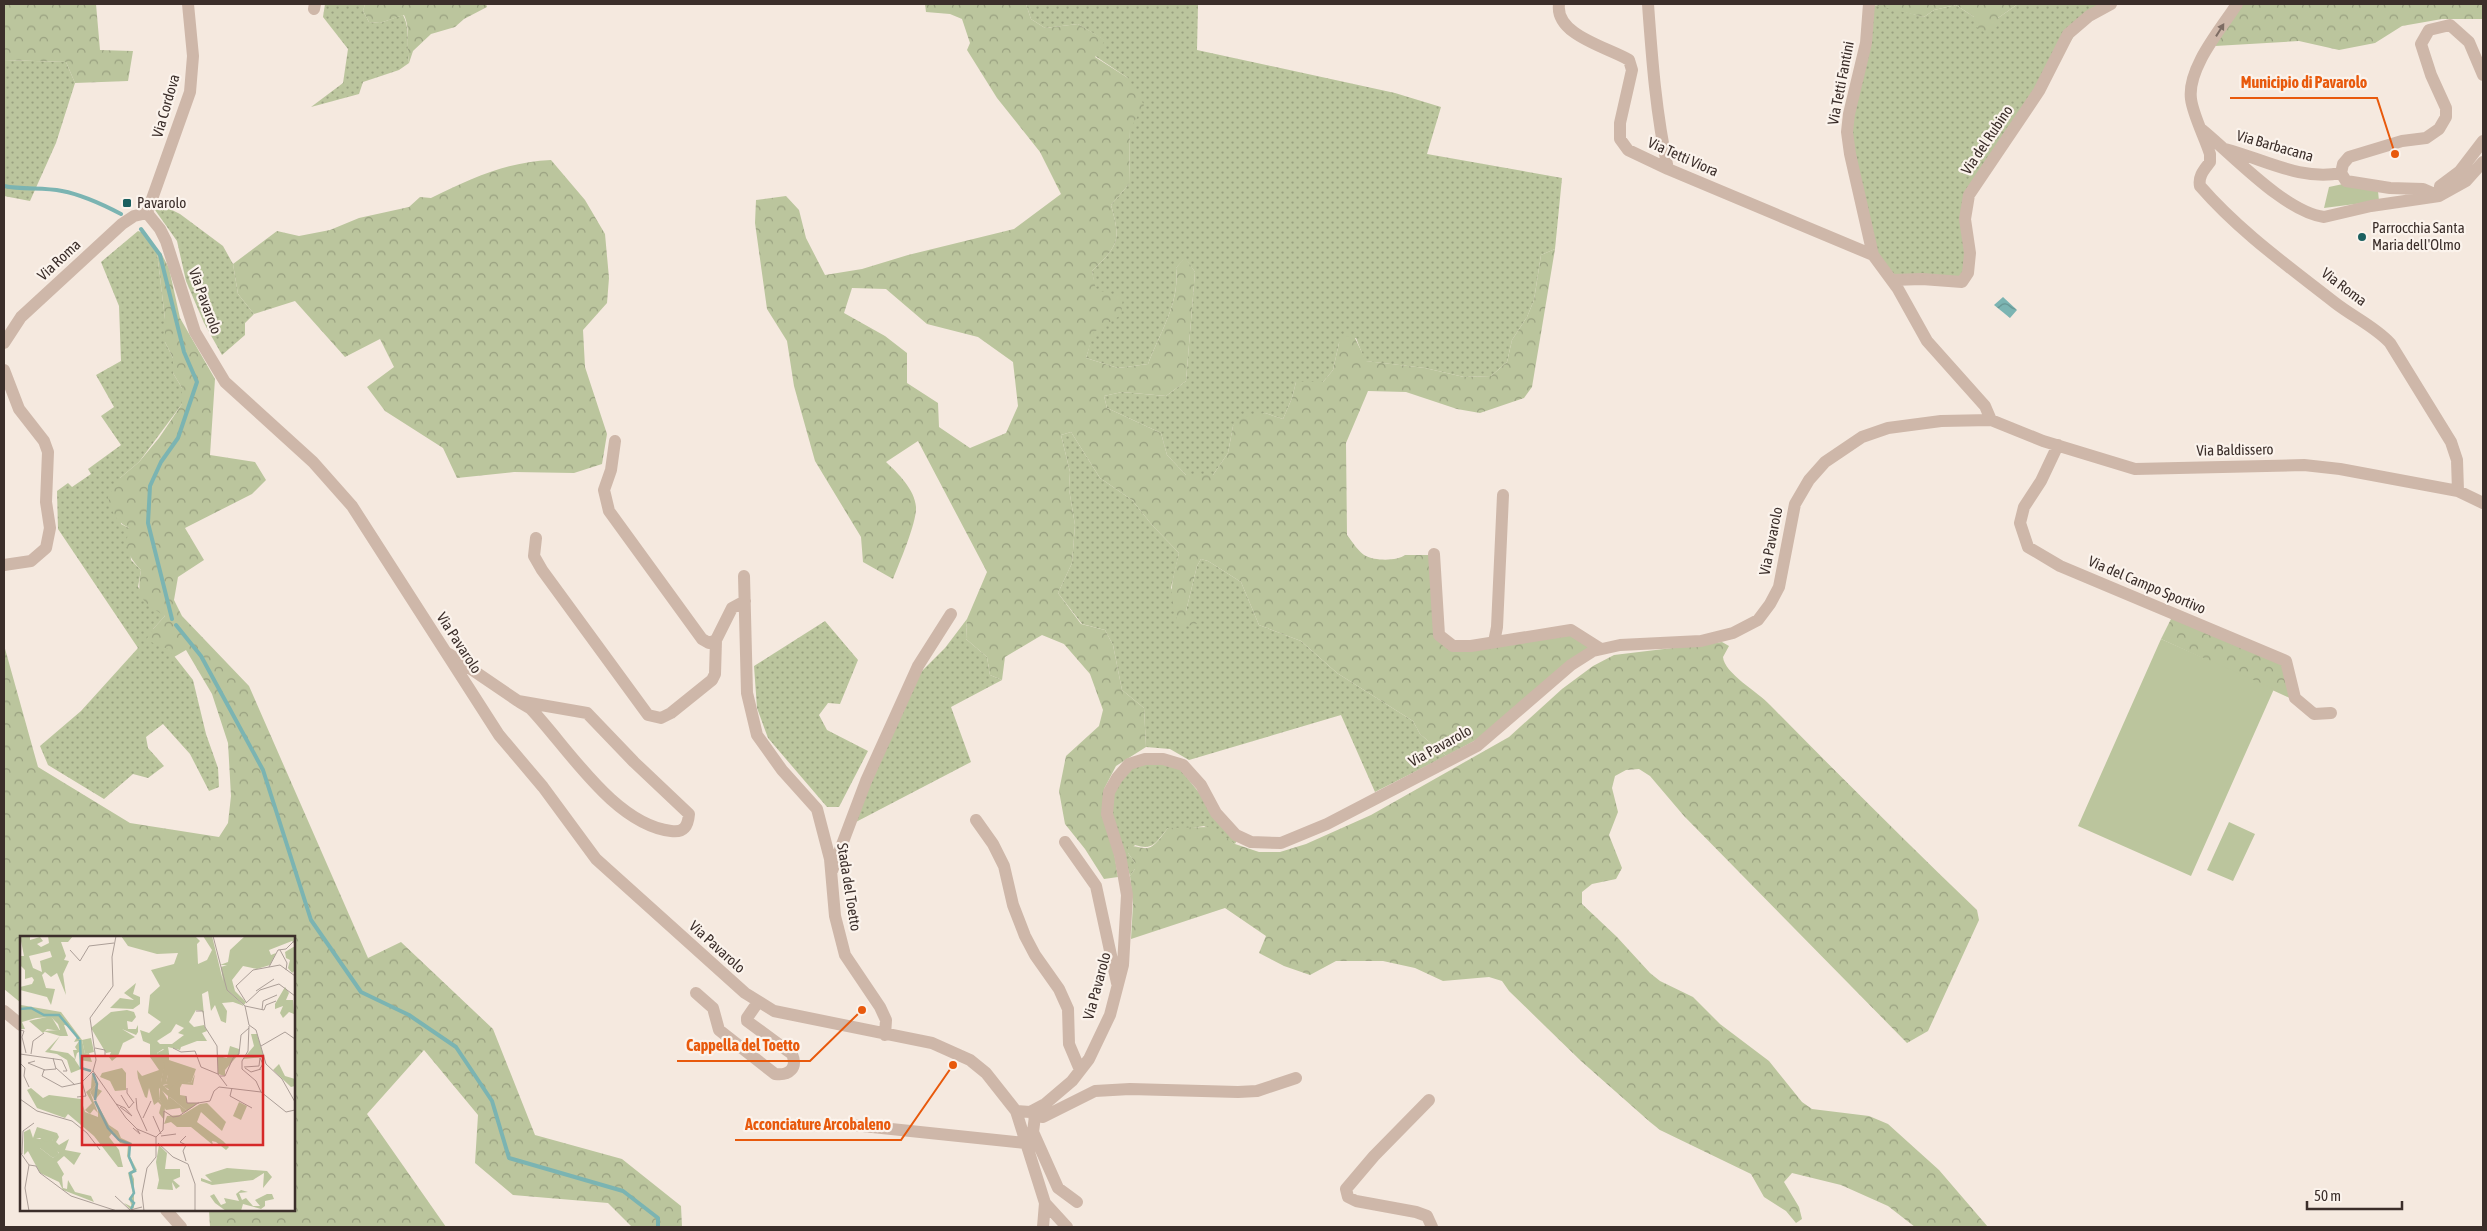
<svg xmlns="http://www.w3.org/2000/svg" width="2487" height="1231" viewBox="0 0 2487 1231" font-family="'Asap Condensed',sans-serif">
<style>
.grass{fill:url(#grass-dots)}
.forest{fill:url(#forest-crowns);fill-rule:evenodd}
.green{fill:#bbc59d}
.water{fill:url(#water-waves)}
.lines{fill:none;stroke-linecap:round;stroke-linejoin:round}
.stream{stroke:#7bb4b2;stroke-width:4}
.minor{stroke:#ceb7a9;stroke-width:12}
.oneway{fill:#7d6c63}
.poi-dot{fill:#1b6060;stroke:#fbf3ec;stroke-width:2}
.labels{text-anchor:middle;stroke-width:4.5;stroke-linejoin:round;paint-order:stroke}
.street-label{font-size:15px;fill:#3b2e2a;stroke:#fbf3ec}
.poi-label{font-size:15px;fill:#3b2e2a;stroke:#fbf3ec;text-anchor:start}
.inset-river{fill:none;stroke:#7bb4b2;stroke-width:2.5}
.inset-road{fill:none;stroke:#ab9e97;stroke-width:1}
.view{fill:#d62828;fill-opacity:0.15;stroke:#d62828;stroke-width:2.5}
.inset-edge{fill:none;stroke:#3b2e2a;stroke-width:2.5}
.leader{fill:none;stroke:#e8590c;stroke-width:2}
.callout-dot{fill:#e8590c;stroke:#fbf3ec;stroke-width:2}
.callout-label{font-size:16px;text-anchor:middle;font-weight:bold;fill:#e8590c;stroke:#fbf3ec;stroke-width:4.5;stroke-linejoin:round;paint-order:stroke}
</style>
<defs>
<pattern id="grass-dots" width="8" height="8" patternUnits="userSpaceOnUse" patternTransform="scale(1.25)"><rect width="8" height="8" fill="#bbc59d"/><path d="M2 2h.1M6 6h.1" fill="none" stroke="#99a080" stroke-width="1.8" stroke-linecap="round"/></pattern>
<pattern id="forest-crowns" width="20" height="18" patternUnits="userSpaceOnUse" patternTransform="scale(1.25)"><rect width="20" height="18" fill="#bbc59d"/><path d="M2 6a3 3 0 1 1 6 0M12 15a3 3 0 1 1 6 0" fill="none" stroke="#99a080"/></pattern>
<pattern id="water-waves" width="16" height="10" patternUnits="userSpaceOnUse" patternTransform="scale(1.25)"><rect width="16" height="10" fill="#7bb4b2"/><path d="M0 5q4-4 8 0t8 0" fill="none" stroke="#669391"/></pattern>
</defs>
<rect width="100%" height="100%" fill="#f5e9df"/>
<path class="grass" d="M325,4H365L363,11L369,22L380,23L403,15C411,30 406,47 409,63L399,70L363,82L359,94L311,107L343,83L348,49L323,17Z
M1026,4H1198L1197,50L1395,93L1441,107L1427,154L1562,178L1555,249L1541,255L1534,300L1527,317L1512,340L1507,362L1491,376L1464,377L1425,368L1365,361L1356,338L1339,343L1333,370L1323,382H1296L1292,398L1283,419L1265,413L1233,426L1228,453L1213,475H1186L1167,455L1161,433L1107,408L1104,396L1122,392L1166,396L1186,381L1195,272L1185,258L1176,268C1180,303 1160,332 1148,364L1118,368L1086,358C1095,329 1098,301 1092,271C1119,245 1121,241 1111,205L1129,184L1130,129L1128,78L1095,56L1104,40L1078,24L1045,28L1031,19Z
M2018,4H2109L2088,15L1968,195L1969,253L1962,281L1893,279L1874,255L1848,132L1871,5L1884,6L1924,17L1934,10L1956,5L1974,17L1998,18Z
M4,60L66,62L75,83L56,143L30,201L4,196Z
M168,208L180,214L223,246L233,264L238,294L254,314L245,323V335L222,355L204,323L186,281L177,241L155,210Z
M138,231L144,233L157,252L165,319V342L173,358V373L182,388V404L139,462L120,478L121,524L129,528L131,560L141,570L138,587L165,616L153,629L193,680L206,734L218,768L219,787L209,791L190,754L163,724L146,737L148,748L164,766L148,778L133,774L104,799L48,765L40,746L81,711L138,648L58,529L57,491L68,483L72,487L91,474L88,469L121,445L101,416L114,407L96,375L121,361L119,306L101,262Z
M1071,432L1100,478L1132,500L1152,525L1179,553L1171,588L1186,611L1197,566L1201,559L1208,561L1241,582L1259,625L1301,641L1337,673L1413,721L1420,734L1446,756L1375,792L1341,715L1189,760L1170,749L1146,747L1144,708L1122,690L1113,645L1105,630L1082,624L1058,593L1072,563L1075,525L1069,489L1070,472L1061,435Z
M967,619L966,639L987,657L990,675L1002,680L951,707L971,762L854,823L916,677L945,648Z
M825,621L858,660L840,704L828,703L819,715L827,730L868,751L839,807H827L768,738L757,708L754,666Z
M1163,762L1180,769L1237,840L1235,844L1204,826L1187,829L1168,828C1156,842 1154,851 1135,845L1128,853L1135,863V869L1130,876L1111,814L1113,793L1131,767Z"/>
<path class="forest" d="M4,4H96L100,50L133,51L128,81L75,83L66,62L4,60Z
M365,4H486L487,7L464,19L455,27L431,34L413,51L409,63C406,47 411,30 404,15L380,23L369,22L363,11Z
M925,4H1026L1031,19L1045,28L1078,24L1105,40L1095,57L1128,78L1144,105L1130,129L1129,184L1111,205C1121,241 1119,245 1092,271L1096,290L1123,297L1121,315L1094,332L1086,358L1118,368L1148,364C1160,332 1180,303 1176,268L1185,257L1195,272L1186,381L1166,396L1122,392L1104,396L1107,408L1161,433L1167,455L1186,475H1213L1228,453L1233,426L1242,417L1265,413L1283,419L1292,398L1296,382H1323L1333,370L1339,343L1347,336L1355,338L1366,361L1425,368L1464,377L1491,376L1507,362L1512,340L1527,317L1534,300L1541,255L1555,249L1532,387L1524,398L1480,413L1457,409L1406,392L1368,391L1346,443L1347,535C1352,541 1359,553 1366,556C1375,561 1398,561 1405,555H1430L1443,645L1570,633L1590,647L1476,740L1446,756L1420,734L1413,721L1337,673L1301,641L1259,625L1241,582L1208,561L1201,559L1197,566L1186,611L1197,624L1181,627C1166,600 1172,581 1179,553L1152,525L1132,500L1100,478L1071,432L1061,435L1070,472L1069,489L1075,525L1072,563L1058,593L1081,624L1105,630L1113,645L1122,690L1144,708L1146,747L1116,766L1104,789L1118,877L1104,879L1085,849L1065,824L1059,791L1066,756L1099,726L1103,710L1090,674L1064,644L1042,635L1005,657L1002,680L990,675L987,657L966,639L967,619L987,572L918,441L886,462C898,473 915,490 916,507C917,522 899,564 893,579L863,562L861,537L815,461L794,386L787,341L767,309L755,223L756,200L786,196L799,210L806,238L825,275L862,269L908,255L1014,229L1061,194L1040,152L997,98L967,50L970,43L962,19L950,14L926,12ZM852,288L886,289L927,324L978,337L1013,362L1018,406L1006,433L970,448L939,427L938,403L907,383V353L885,336L844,313Z
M1871,4H2018L1998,18L1997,27L1984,32L1975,26L1974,17L1956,5L1934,10L1924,17Z
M2241,4H2483V19H2442L2402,26L2375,43L2339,50L2299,41L2215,46Z
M551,160L585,200L605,234L609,278L607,303L583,330L585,367L607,434L602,464L574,473L514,472L457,478L443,448L385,411L367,387L394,367L380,339L345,357L295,301L254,314L238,294L233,264L277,231L299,236L330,230L359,218L409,207L420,197L431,198C472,178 506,162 551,160Z
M157,252L161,253L169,268L180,318L215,379L210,455L255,462L266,480L252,494L185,528L204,560L178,577L174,600L182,616L249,686L368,958L401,942L493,1029L535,1135L622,1159L681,1206L682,1227H632L608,1203L513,1195L475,1163L478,1115L424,1050L367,1114L446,1227H210L209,1210H294V937H21V1003L4,989V645L38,767L130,823L219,837L228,823L231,796L228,743L212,694L186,650L174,657L168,649L146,640L153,629L165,616C142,602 136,598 141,570C128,557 124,546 129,528C115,521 112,512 108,497L120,478L139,462L159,438L182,404V388L173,373V358L165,342V319Z
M2172,617L2286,661L2294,700L2161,639Z
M1722,642L1729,646L1723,657C1724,673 1758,692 1770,705C1838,774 1907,843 1977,910L1979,920L1928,1031L1907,1043L1684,816L1650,776L1639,769L1626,770L1615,776L1612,788L1618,812L1609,835L1622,868L1616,879L1592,884L1582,892V904L1617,937L1650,973L1660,981L1693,997L1720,1024L1769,1061L1802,1102L1812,1109L1869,1116L1888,1124L1939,1170L1988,1227H1915L1888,1206L1841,1185L1792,1173L1784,1182L1799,1207L1802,1219L1796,1223L1786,1211L1764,1197L1751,1174L1660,1130L1650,1122L1581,1061L1509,991L1502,981L1489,977L1443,981L1415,968L1383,961H1336L1310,975L1284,966L1259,953L1266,936L1225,908L1131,939L1133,904L1130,876L1135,869V863L1128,853V847C1135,845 1137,847 1144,848C1154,850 1162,835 1168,828L1210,827L1235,844L1259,852H1280L1306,844L1371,815L1509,737L1562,689L1593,666L1614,655Z"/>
<path class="green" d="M2343,184L2378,191L2379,201L2324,208L2329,187Z
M2161,639L2274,689L2191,876L2078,826Z
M2229,822L2255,834L2233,881L2207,870Z"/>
<path class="water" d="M2003,297L2017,310L2010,318L1994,305Z"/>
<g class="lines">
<path class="stream" d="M4,186C23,190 43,187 62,191C83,195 102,204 121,214
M141,229L160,255L184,352L197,382L178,438L161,462L150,486L148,523L172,619
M176,625L201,656L263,770L311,920L361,992L409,1015L456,1047L492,1101L509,1158L623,1191L658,1218V1227"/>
<path class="minor" d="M1559,4C1555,35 1607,47 1629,60L1632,70L1620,123V139L1628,150L1668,169L1873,255L1898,289L1927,341L1985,406L1991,420
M1648,4C1652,60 1656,114 1668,169
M1869,4L1866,43L1849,114L1847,132L1850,154L1873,255
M2237,4C2221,29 2187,68 2191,99C2193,115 2205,138 2210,154V162C2204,170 2198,176 2200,186C2239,231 2288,266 2334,302C2353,317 2374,326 2390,343L2451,442L2457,460L2458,491
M314,9L315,4
M2201,129C2232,154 2285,212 2324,217L2371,206L2439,196L2466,181L2483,162
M2225,149C2264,159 2300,181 2341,173L2343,164L2349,157L2402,141L2426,138L2439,129L2446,117V108L2431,75L2421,44L2429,30L2450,25L2469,42L2483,75
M2341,173L2346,181L2390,188L2423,189L2439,196L2440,186L2460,171L2483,141
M147,213L160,229L166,241L195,332L225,382L313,462L352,506L499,735L543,787L596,859L745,993L774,1011L932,1043L970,1060L986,1073L1016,1111L1045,1203L1043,1227
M147,213L190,92L193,56L188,4
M1892,280L1922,279L1962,282L1968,273L1970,253L1965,219L1969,195L2039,91L2068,34L2089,16L2111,4
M4,343L21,317L122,224L134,216L147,213
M4,370L19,409L44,441L48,452L46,502L50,528L46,548L31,561L4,565
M615,441L611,470L604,490L609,511L702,639L709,643L716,640L732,608L745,601
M2058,445L2041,481L2024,507L2020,523L2028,547L2060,566L2286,661L2295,698L2314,714L2331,713
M536,538L534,556L542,570L648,715L661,718L671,713L712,680L715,674L716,640
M1434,554L1439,635L1453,646H1471L1571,630L1601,649
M744,576L747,693L757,735L782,770L817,809L830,859L835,916L845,955L880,1007L886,1020L885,1035
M1494,642L1497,627L1503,495
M449,654L518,701L587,713L634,762L689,814C688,826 684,833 671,831C614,824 568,748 531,709C527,706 522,704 518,701
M976,820L993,844L1004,866L1013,905L1025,936L1035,955L1059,989L1068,1009L1069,1044L1080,1070
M1065,842L1096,886L1117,983
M832,871L866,781L918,666L951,614
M696,993L713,1008L719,1030L775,1074C789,1076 798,1068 792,1054L747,1021V1018L758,1002
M4,1011L21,1025
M1429,1100L1374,1156L1346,1189L1348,1197L1356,1201L1416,1212L1427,1216L1432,1227
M1016,1111L1030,1112L1045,1104L1072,1081L1089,1059L1110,1015L1123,965L1127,895L1120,855L1107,814L1109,792L1117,778L1129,764L1145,759H1163L1183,765L1201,785L1216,813L1236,835L1251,842L1281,843L1327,824L1477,746L1571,665L1593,651L1620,645L1701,641L1733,633L1758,620L1770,604L1779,587L1795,504L1809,480L1825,462L1862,437L1888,428L1941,421L1991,420L2043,441L2135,469L2304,465L2340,469L2458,491L2483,503
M1030,1112L1035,1116L1043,1117L1095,1091L1130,1089L1238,1092L1257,1091L1296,1078
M1035,1116L1033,1132L1058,1188L1077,1202
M853,1125L1025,1143
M1045,1203L1067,1227
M166,1210L181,1227"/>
</g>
<defs><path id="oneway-solid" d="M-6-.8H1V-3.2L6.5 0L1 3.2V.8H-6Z" transform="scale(1.25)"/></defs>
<use class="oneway" href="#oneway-solid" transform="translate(2220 30) rotate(-58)"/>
<g class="poi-dot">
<rect x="122" y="198" width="10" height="10" rx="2.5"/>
<circle cx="2362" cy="237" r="5"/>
</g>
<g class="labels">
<g class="street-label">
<text transform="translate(1841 83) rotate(-79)" y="5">Via Tetti Fantini</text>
<text transform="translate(166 106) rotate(-74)" y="5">Via Cordova</text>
<text transform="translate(1987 140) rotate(-56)" y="5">Via del Rubino</text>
<text transform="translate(2275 146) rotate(16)" y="5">Via Barbacana</text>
<text transform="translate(1683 157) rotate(24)" y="5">Via Tetti Viora</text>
<text transform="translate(59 260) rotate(-43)" y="5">Via Roma</text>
<text transform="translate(2344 287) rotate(37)" y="5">Via Roma</text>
<text transform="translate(205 301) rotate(70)" y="5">Via Pavarolo</text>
<text transform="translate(2235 450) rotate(-1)" y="5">Via Baldissero</text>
<text transform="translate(1771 541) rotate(-79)" y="5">Via Pavarolo</text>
<text transform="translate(2147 585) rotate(23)" y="5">Via del Campo Sportivo</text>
<text transform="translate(459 643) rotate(57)" y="5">Via Pavarolo</text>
<text transform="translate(1440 746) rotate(-29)" y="5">Via Pavarolo</text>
<text transform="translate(849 887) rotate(81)" y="5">Stada del Toetto</text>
<text transform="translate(717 947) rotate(42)" y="5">Via Pavarolo</text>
<text transform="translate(1097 986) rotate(-75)" y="5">Via Pavarolo</text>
</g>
<g class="poi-label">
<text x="137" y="208">Pavarolo</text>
<text x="2372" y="233">Parrocchia Santa<tspan x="2372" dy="17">Maria dell'Olmo</tspan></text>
</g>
</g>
<g transform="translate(20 936)">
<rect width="275" height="275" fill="#f5e9df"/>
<path d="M31,80L40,95L27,93L23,97L9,85ZM210,110L219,113V118L205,134V140L198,138V120L207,122ZM145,113L149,117V124L176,133L171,147L160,145L150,154L143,150L148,148V139L146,146H141L144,129L137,117ZM72,137L76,149L70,156L78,177L74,173L70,178L65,174L72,167L66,156L71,152ZM140,151L148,164L150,161L167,175L162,177L160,172L146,174L139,163ZM15,203H32L39,218L33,222L20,212ZM139,209L147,217L145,233H160V241L153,244L160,250L156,253L152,246L153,254L137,253L139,244L136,226Z" fill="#bbc59d"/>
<path d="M0,0H10V4L20,1L23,5L17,8L21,11L29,7L28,0H53L48,6H41L46,20L44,24L49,25L43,38L46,59L37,37L31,41L25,36L22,39L26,52L35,53L31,69L27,61L0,54V51L12,48L14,44L12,41L5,43V34L0,29V20H4ZM30,15L32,21L20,25L22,36L13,32L9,20ZM101,0H175L180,5L177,8L178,28L187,24L192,14L183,0H192L203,45L201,31L207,29H200L208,26L210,14L225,0H275V9L272,5L249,14L251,19L256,17L250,29L237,33L223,30L212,44L215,55L226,66L224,69L205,52L224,70L213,66L202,67L207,75L206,87L201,85L195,69L191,75L188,55L182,58L184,79L182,75L176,74L169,86L174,91L184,89L187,95L182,97L187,105H177L161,111L160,114L148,111L149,117L143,113L137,117L145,128L141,146H146L148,139V148L143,149L148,154L160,144L171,147L175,138L173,149L162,148L160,152V159L166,160L167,167H178L167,175L150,161L148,165V160L139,152V163L145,171L144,184L139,177L141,169L138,166L134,169L129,152L127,162L125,161L118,142L117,134L122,140L139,134L130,121V108L123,105L120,94L129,97L141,86L128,77L130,59L140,50L131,34L154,28L158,17L137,18L108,10ZM156,88L164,92L158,97L164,99L152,108H140L137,105L151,96ZM275,10V34L272,37L268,32L270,24L266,22L265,16ZM116,47L113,58L120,61V68L113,73L90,72L100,62L114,64L104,57ZM265,51L269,57L266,64H273L274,78L269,76L263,82L260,77L263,70L255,73V68ZM1,69L41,76L62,104L65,118L69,117L72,126L60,124L59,116L57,117L55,124L61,133L51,137L47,124L37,118L25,116L40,100L23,95L40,94L38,88L31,81L16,82L2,86L5,93H0ZM44,89L49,90L57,101L54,106L59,105L55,111L57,114H53L55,123L48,117L30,114L40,100H48ZM107,74L114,76L116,81L112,86L107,85L108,93H116L118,89V96L116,99L102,93L115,101L103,107L98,120L92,125L89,121L91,116L86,117L71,92L91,76ZM231,98H237L244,121L223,123L234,110ZM259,128L265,140L275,143V150L271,151L253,134ZM102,132L106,137V154L95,155L90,145L80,141L82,137ZM74,138L78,153L82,155L75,164L89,189L98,195L101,202L112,207L109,219L117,234L112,238L114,243V272L110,273L104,267L112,271L109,262L113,258L108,237L114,233L107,220L108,209L100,207L93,196L89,201L99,214L103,231H98L74,200L48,178L45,182L17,172L7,154L11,152L23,162L29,159L61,163L65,176L78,181V170L70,156L76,149ZM187,167L206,186L202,195L181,176L177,186L203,205L209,211L206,214L196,206L192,205L193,209L171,191H157L151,186L144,188L147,180L162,179L180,168ZM17,191L37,197L39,201L36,206L39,209L49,203L45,214L61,217L54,229L44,220L37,226L44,238L42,241L43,252L47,253L48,244L55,256L71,260L74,266L43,254L39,246L20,237L8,215L4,219V196L10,193L13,202ZM20,202L25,206L32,203L33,210L39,217L33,222L20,212L21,207L16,203ZM207,232L247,235L252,241L243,252L244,237L233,244L192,249L181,245V242L192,246L185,239ZM221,254L228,256L219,257L222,264L226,262L233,270H240L235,264L247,258H252L254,263L245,265V270L241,273L223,268L221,275H206L195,267L190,260L194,258L201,269L206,267L204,262L219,265L216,258Z" fill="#bbc59d" fill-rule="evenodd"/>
<path d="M71,102L74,116L65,118L62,104ZM219,166L227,170L221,184L213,180Z" fill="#bbc59d"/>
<path class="inset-river" d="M0,73L11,72L24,79H39L59,103M60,104L61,132L71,135M73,137L77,148L75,164M75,165L88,192L99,204L110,208L109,221L115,235L110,237L114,257L110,263L114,267L111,273"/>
<path class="inset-road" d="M193,0L207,54L225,70L229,89L236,94L246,128L262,143L275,166M50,14L60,25L69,10L94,7M260,14L267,27L266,34M249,31L258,14L266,13L275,4M236,55L254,43M226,66L216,50L233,34L260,29L275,40M226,67L240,54L259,48L275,60M225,70L244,74L246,69L256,65M242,74L243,65L257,59M176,75H183L185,91L197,110L198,138L207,150M229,90L228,115L222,125V133L236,145L241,156M0,94L4,95L2,101L6,117M241,110L265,96L275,103M75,112L85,114V121M153,112L161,116L175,115L181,131L198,138M0,118L42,124L47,135H43M11,118L13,105L24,97M33,122L36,133L24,134L22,140L42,151L61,147L73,135M15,125L8,127L25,134M0,127L5,132L4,140L9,151M224,131L239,130L240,122L243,128L239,134M36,132L55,149M225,132L231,136L241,133M73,135L76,124L70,82L93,50L92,21L96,0M73,135L106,182L117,193L136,201M200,140H205L213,122L219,118L221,99L229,92M107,152V157L114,167M212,152L210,160L232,172M101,159L109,172L114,166M166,160L167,167H179M57,161L66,160L62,146M116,162L117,173L127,195M0,163L17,175L52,185L67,197L80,214M96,168L105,172L112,180L100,171M133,180L141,198M123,182L131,165M113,192L120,198L117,193M141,200L156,198M136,201L143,194L144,175L153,181L159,180L178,167L190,165L194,155L199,151L241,156L266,176L275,174M138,207L153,221L168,228L175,248V275M0,216L9,229L5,252L9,275M2,218L3,195L14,187M166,225L163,215L166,209L160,206L166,200M9,229L16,230L20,237L51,260L97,275M95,260L110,274L122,271M124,275L122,258L127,232L136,221V201"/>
<path class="view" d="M62,120H243V209H62Z"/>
<rect width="275" height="275" class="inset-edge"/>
</g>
<path class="leader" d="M2395 154L2377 98H2230M862 1010L810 1061H677M953 1065L901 1140H735"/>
<g class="callout-dot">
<circle cx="2395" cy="154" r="5"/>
<circle cx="862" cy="1010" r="5"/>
<circle cx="953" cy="1065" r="5"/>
</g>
<g class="callout-label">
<text x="2304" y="88">Municipio di Pavarolo</text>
<text x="743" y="1051">Cappella del Toetto</text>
<text x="818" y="1130">Acconciature Arcobaleno</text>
</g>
<rect width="2487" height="1231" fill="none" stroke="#3b2e2a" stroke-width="10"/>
<path d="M2307 1201v8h95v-8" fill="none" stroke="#3b2e2a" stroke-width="2.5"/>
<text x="2314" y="1201" font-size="15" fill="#3b2e2a" stroke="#fbf3ec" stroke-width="4" paint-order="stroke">50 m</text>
</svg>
